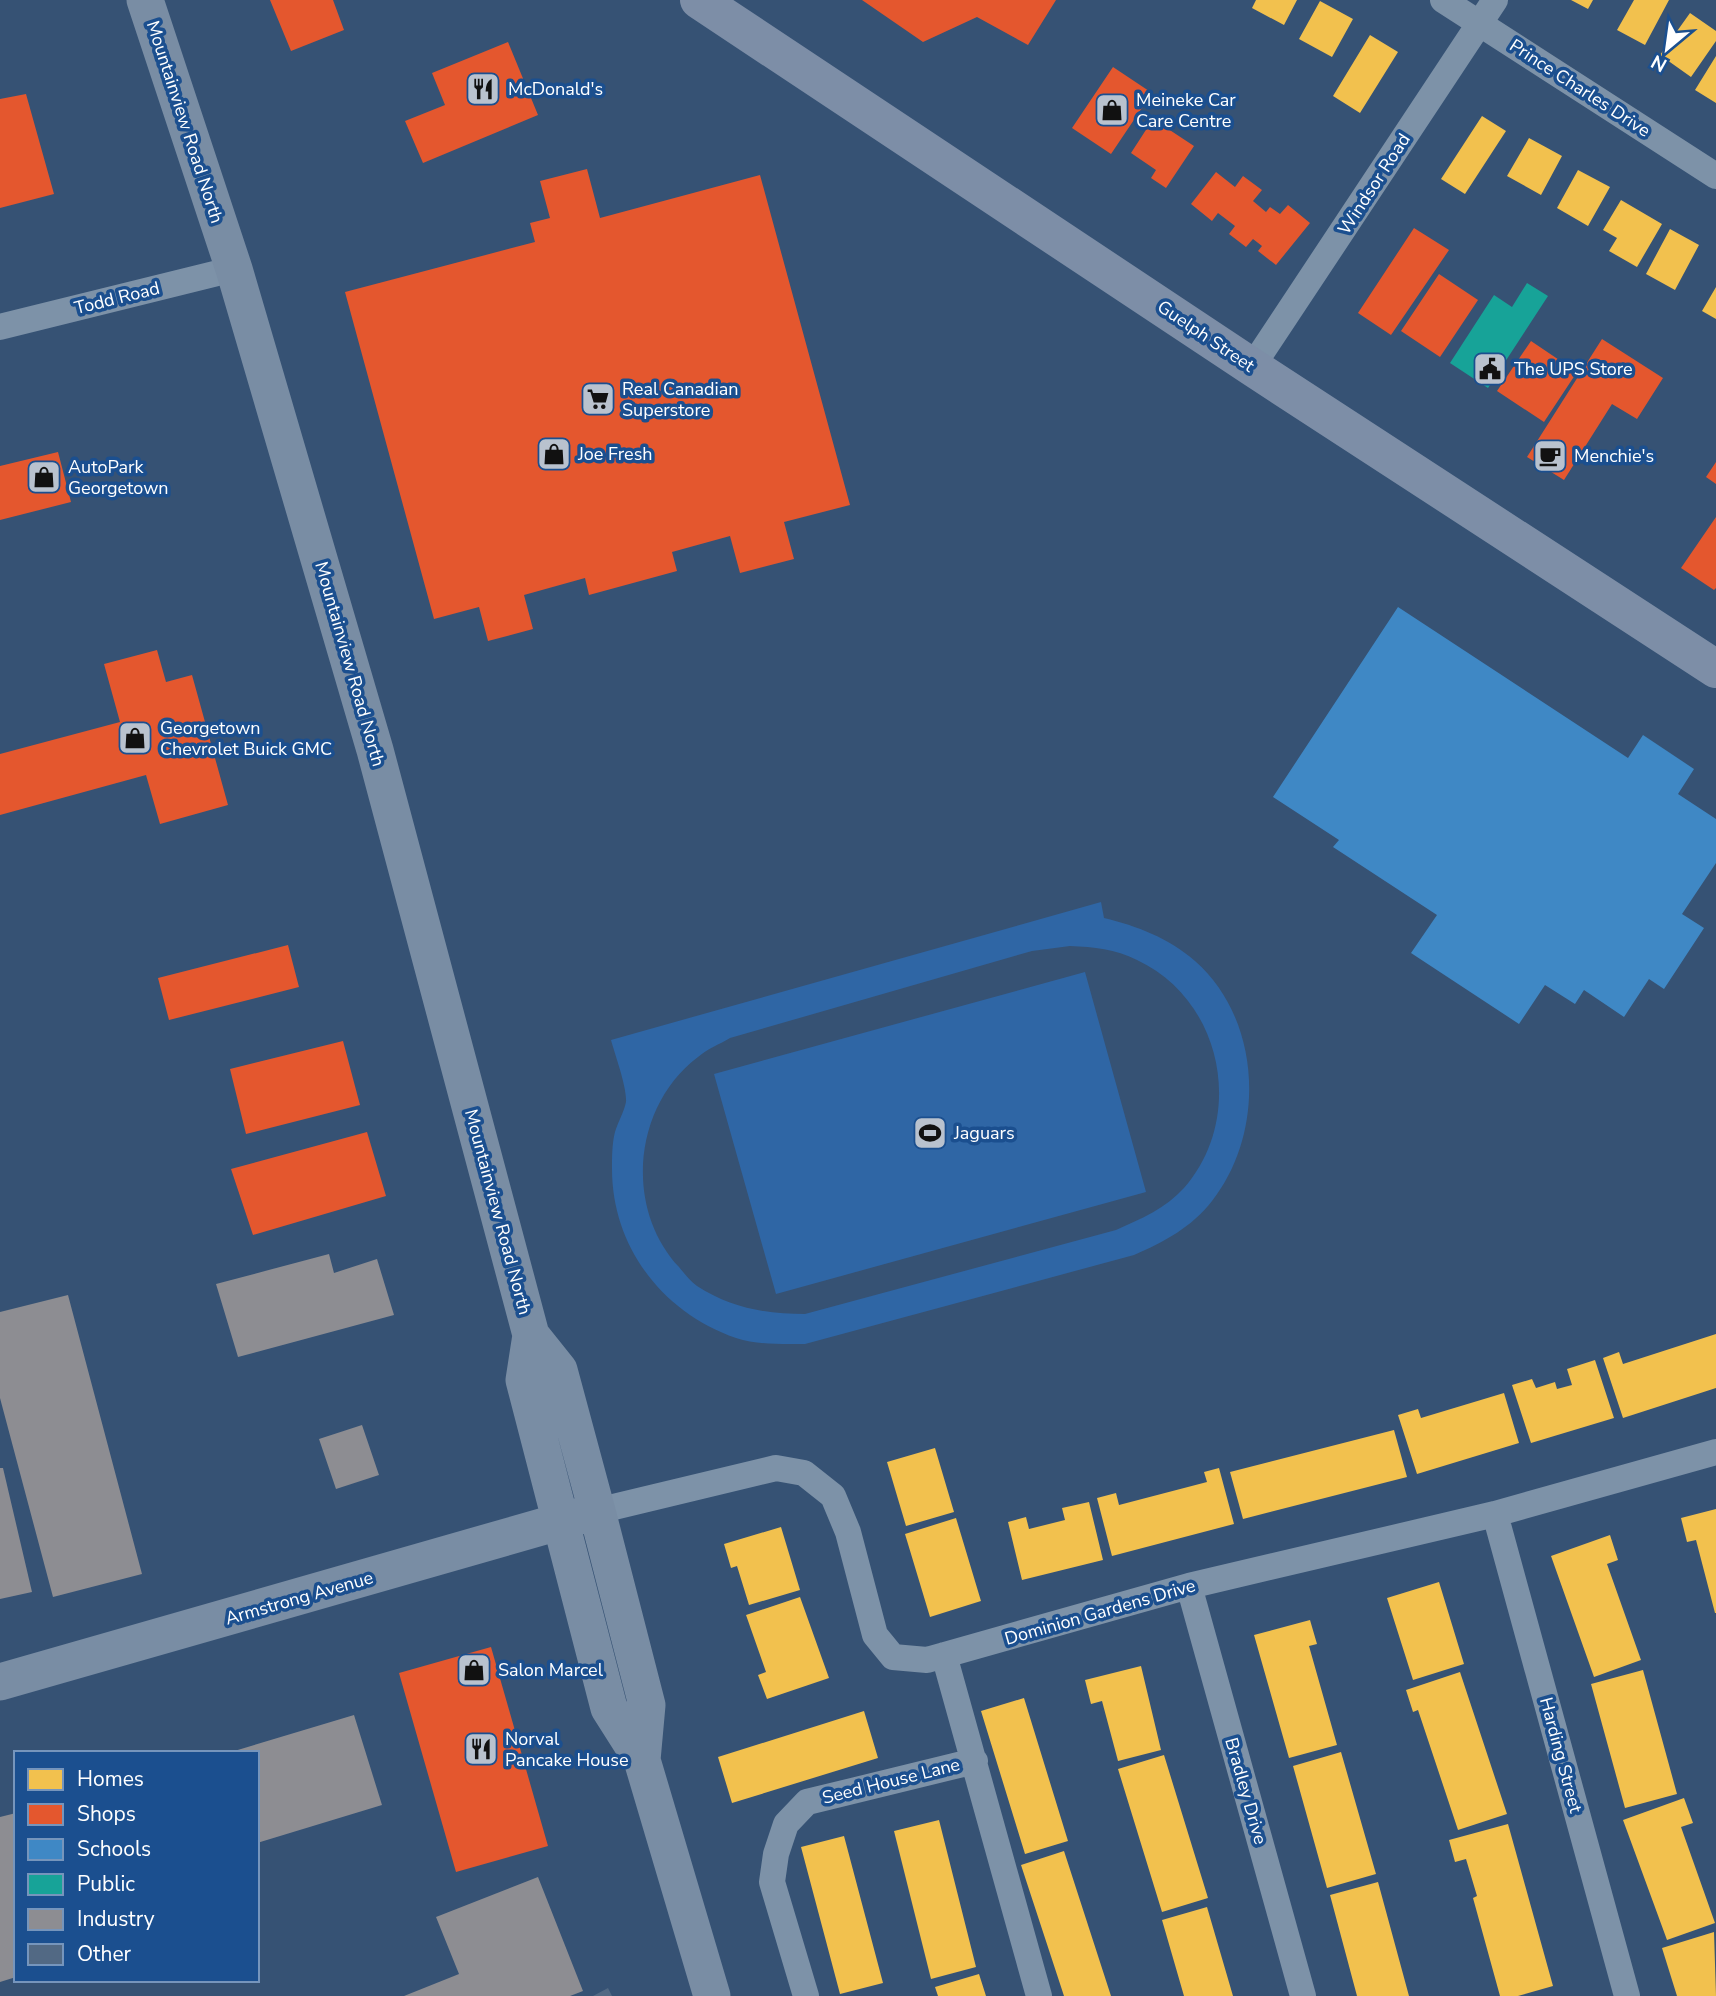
<svg xmlns="http://www.w3.org/2000/svg" width="1716" height="1996" viewBox="0 0 1716 1996" font-family="'Nunito Sans',sans-serif">
<style>
.green{fill:#2f66a5;fill-rule:evenodd}
.homes{fill:#f2c14e}
.shops{fill:#e4572e}
.schools{fill:#3f88c5}
.public{fill:#17a398}
.industry{fill:#8d8d92}
.building{fill:#526984}
.lines{fill:none;stroke-linecap:round;stroke-linejoin:round}
.street{stroke:#7d92a8;stroke-width:26}
.secondary{stroke:#798da4;stroke-width:37}
.primary{stroke:#7d8ea7;stroke-width:38}
.labels{text-anchor:middle;stroke-width:7;stroke-linejoin:round;paint-order:stroke}
.street-label{font-size:18px;fill:#fff;stroke:#1b4f8f}
.poi-label{font-size:18px;fill:#fff;stroke:#1b4f8f;text-anchor:start}
</style>
<rect width="100%" height="100%" fill="#365274"/>
<path class="green" d="M1101,902L1104,918C1137,926 1169,938 1195,961C1262,1020 1266,1132 1212,1201C1192,1227 1164,1242 1134,1255L805,1344C782,1344 758,1345 736,1338C663,1313 612,1247 612,1169C612,1158 612,1143 615,1132C618,1122 624,1112 626,1102C627,1087 615,1055 611,1040ZM1070,946C1094,947 1115,949 1137,960C1223,1000 1246,1117 1184,1188C1166,1208 1141,1219 1116,1230L805,1314C766,1314 731,1308 697,1286C690,1281 684,1273 679,1267C624,1208 633,1106 698,1057C707,1049 720,1044 730,1038L1032,951Z
M1085,972L1146,1192L776,1294L714,1074Z"/>
<path class="homes" d="M1256,0H1297L1284,25L1252,8Z
M1571,0H1593L1588,9Z
M1634,0H1669L1645,45L1617,30Z
M1320,1L1353,19L1332,57L1299,39Z
M1690,13L1716,31V41L1691,77L1660,55Z
M1370,35L1398,52L1360,113L1333,96Z
M1716,56V103L1695,90Z
M1482,116L1506,131L1465,194L1441,179Z
M1529,138L1562,156L1541,195L1507,176Z
M1578,170L1610,187L1588,226L1557,208Z
M1621,200L1662,224L1637,267L1609,251L1617,238L1603,230Z
M1670,229L1699,245L1675,290L1646,274Z
M1716,287V319L1702,311Z
M1716,1334V1388L1623,1418L1603,1358L1619,1352L1623,1364Z
M1595,1360L1614,1418L1531,1443L1512,1385L1532,1379L1536,1388L1555,1382L1557,1389L1572,1385L1567,1369Z
M1504,1393L1519,1443L1417,1474L1398,1415L1418,1409L1421,1418Z
M1394,1430L1407,1477L1243,1519L1230,1472Z
M935,1448L954,1512L906,1526L887,1462Z
M1219,1468L1234,1524L1112,1556L1097,1498L1116,1493L1119,1505L1207,1482L1204,1472Z
M1089,1502L1103,1560L1022,1580L1008,1522L1026,1517L1029,1529L1065,1520L1062,1508Z
M1716,1509V1613H1715L1696,1540L1687,1542L1681,1518Z
M956,1518L981,1601L930,1617L905,1534Z
M781,1527L800,1590L749,1605L737,1566L731,1568L724,1544Z
M1610,1535L1618,1560L1607,1564L1641,1660L1594,1677L1551,1556Z
M1439,1582L1464,1664L1413,1680L1387,1598Z
M800,1597L829,1678L767,1699L758,1675L766,1672L746,1615Z
M1310,1620L1317,1644L1309,1646L1337,1745L1289,1758L1254,1635Z
M1141,1666L1161,1750L1118,1761L1102,1701L1091,1704L1085,1680Z
M1643,1670L1677,1794L1625,1808L1591,1684Z
M1460,1672L1507,1814L1458,1830L1418,1710L1413,1712L1406,1690Z
M1024,1698L1068,1841L1025,1854L981,1711Z
M864,1711L878,1758L732,1803L718,1757Z
M1341,1752L1376,1874L1327,1888L1293,1766Z
M1164,1755L1208,1898L1162,1912L1118,1769Z
M1684,1798L1693,1823L1681,1827L1715,1923L1667,1940L1623,1820Z
M939,1820L976,1967L931,1979L894,1831Z
M1508,1824L1553,1986L1518,1996H1500L1473,1898L1477,1896L1466,1859L1455,1862L1449,1840Z
M844,1836L883,1983L840,1994L801,1847Z
M1064,1851L1111,1996H1064L1021,1865Z
M1378,1882L1409,1996H1357L1330,1895Z
M1207,1907L1233,1996H1184L1162,1920Z
M1714,1932L1716,1996H1677L1662,1948Z
M979,1974L986,1996H938L935,1987Z"/>
<path class="shops" d="M270,0H333L344,30L291,51Z
M862,0H1056L1028,45L977,17L923,42Z
M508,42L538,115L423,163L405,121L445,105L432,73Z
M1113,67L1152,93L1111,154L1072,128Z
M26,94L54,194L0,208V99Z
M1153,119L1194,146L1166,188L1151,178L1156,170L1131,153Z
M587,169L600,218L760,175L850,505L784,522L794,559L740,573L730,536L672,552L677,571L589,595L585,578L524,595L533,629L488,641L479,607L434,619L345,292L535,242L530,223L550,218L540,181Z
M1216,172L1235,187L1243,176L1262,190L1253,201L1266,212L1270,207L1280,214L1288,205L1310,223L1276,265L1258,251L1262,246L1253,239L1246,247L1229,234L1235,226L1218,213L1212,221L1191,204Z
M1414,228L1449,250L1391,335L1358,313Z
M1439,274L1478,300L1440,357L1401,331Z
M1602,339L1663,378L1637,419L1612,404L1564,480L1527,457Z
M1531,341L1577,372L1544,422L1497,391Z
M58,452L71,502L0,520V466Z
M1716,462V484L1706,477Z
M1716,517V588L1714,590L1681,568Z
M157,650L166,682L192,675L228,805L160,824L146,775L0,815V754L120,722L104,664Z
M288,945L299,987L169,1020L158,978Z
M343,1041L360,1105L246,1134L230,1069Z
M367,1132L386,1196L253,1235L231,1169Z
M491,1647L548,1846L456,1872L399,1673Z"/>
<path class="schools" d="M1398,607L1628,758L1643,735L1694,769L1678,794L1716,819V863L1682,914L1704,928L1664,989L1649,979L1624,1017L1584,990L1575,1004L1545,985L1519,1024L1411,953L1437,915L1333,847L1339,840L1273,797Z"/>
<path class="public" d="M1527,283L1548,296L1488,388L1450,363L1494,295L1512,307Z"/>
<path class="industry" d="M329,1254L334,1273L377,1259L394,1315L238,1357L216,1284Z
M68,1295L142,1574L53,1597L0,1398V1312Z
M362,1425L379,1475L336,1489L319,1439Z
M0,1468H3L32,1592L0,1599Z
M354,1715L382,1805L257,1843V1753L231,1752Z
M16,1813V1977L0,1982V1817Z
M538,1877L583,1991L570,1996H404L459,1974L436,1917Z"/>
<path class="building" d="M608,1988L612,1996H593Z"/>
<g class="lines">
<path class="street" d="M1443,0L1716,176
M0,327L234,269
M1252,367L1495,0
M597,1511L776,1468L804,1473L833,1496L848,1532L875,1635L893,1657L927,1660L1189,1586L1495,1514L1716,1452
M1495,1514L1627,1996
M1189,1586L1303,1996
M944,1655L1039,1996
M806,1996L772,1882L776,1854L786,1824L807,1802L975,1761"/>
<path class="secondary" d="M145,0L234,269L375,750L531,1335L524,1380L609,1708L642,1760L712,1996
M531,1335L559,1370L597,1511L647,1705L642,1760
M0,1682L597,1511"/>
<path class="primary" d="M699,0L1252,367L1716,669"/>
</g>
<defs>
<symbol id="restaurant-square" viewBox="-11 -11 22 22"><rect x="-9" y="-9" width="18" height="18" rx="4" fill="#b9c2ce" stroke="#1b4f8f"/><path d="M-5-6h1v4h1v-4h1v4h1v-4h1v5L-1.5 .5V6h-2V.5L-5-1ZM5-6V6H3V1.5H1.5Q1.5-4 5-6Z" fill="#111"/></symbol>
<symbol id="shop-square" viewBox="-11 -11 22 22"><rect x="-9" y="-9" width="18" height="18" rx="4" fill="#b9c2ce" stroke="#1b4f8f"/><path d="M-5-2.5h2.3a2.7 3.5 0 0 1 5.4 0H5L5.5 6h-11ZM-1.5-2.5h3a1.5 2.3 0 0 0-3 0Z" fill="#111"/></symbol>
<symbol id="civic-square" viewBox="-11 -11 22 22"><rect x="-9" y="-9" width="18" height="18" rx="4" fill="#b9c2ce" stroke="#1b4f8f"/><path d="M-.6-6.5H3V-4.5H.6V-3L4-1V1h2V6H-6V1h2V-1L-.6-3ZM-1.2 2.5V6h2.4V2.5Z" fill="#111"/></symbol>
<symbol id="supermarket-square" viewBox="-11 -11 22 22"><rect x="-9" y="-9" width="18" height="18" rx="4" fill="#b9c2ce" stroke="#1b4f8f"/><path d="M-6-5.5h2.5l.6 2H6L4.5 2H-2.5L-4.4-4H-6ZM-1.5 3.2a1.3 1.3 0 1 0 .1 0ZM3 3.2a1.3 1.3 0 1 0 .1 0Z" fill="#111"/></symbol>
<symbol id="cafe-square" viewBox="-11 -11 22 22"><rect x="-9" y="-9" width="18" height="18" rx="4" fill="#b9c2ce" stroke="#1b4f8f"/><path d="M-5.5-4.5H6V0H3Q3 3.5 0 3.5H-2.5Q-5.5 3.5-5.5 0ZM3-3.2v2h1.7v-2ZM-6 4.5H4V6H-6Z" fill="#111"/></symbol>
<symbol id="stadium-square" viewBox="-11 -11 22 22"><rect x="-9" y="-9" width="18" height="18" rx="4" fill="#b9c2ce" stroke="#1b4f8f"/><path d="M0-5a6.5 5 0 1 0 0 10a6.5 5 0 1 0 0-10ZM-3.5-1.8h7v3.6h-7Z" fill="#111"/></symbol>
</defs>
<g fill-rule="evenodd">
<use href="#restaurant-square" x="464" y="70" width="38" height="38"/>
<use href="#shop-square" x="1093" y="91" width="38" height="38"/>
<use href="#civic-square" x="1471" y="350" width="38" height="38"/>
<use href="#supermarket-square" x="579" y="380" width="38" height="38"/>
<use href="#shop-square" x="535" y="435" width="38" height="38"/>
<use href="#cafe-square" x="1531" y="437" width="38" height="38"/>
<use href="#shop-square" x="25" y="458" width="38" height="38"/>
<use href="#shop-square" x="116" y="719" width="38" height="38"/>
<use href="#stadium-square" x="911" y="1114" width="38" height="38"/>
<use href="#shop-square" x="455" y="1651" width="38" height="38"/>
<use href="#restaurant-square" x="462" y="1730" width="38" height="38"/>
</g>
<g class="labels">
<g class="street-label">
<text transform="translate(1580 88) rotate(33)" y="6">Prince Charles Drive</text>
<text transform="translate(185 122) rotate(72)" y="6">Mountainview Road North</text>
<text transform="translate(1374 184) rotate(-57)" y="6">Windsor Road</text>
<text transform="translate(117 298) rotate(-14)" y="6">Todd Road</text>
<text transform="translate(1206 336) rotate(34)" y="6">Guelph Street</text>
<text transform="translate(350 664) rotate(74)" y="6">Mountainview Road North</text>
<text transform="translate(498 1212) rotate(75)" y="6">Mountainview Road North</text>
<text transform="translate(299 1598) rotate(-16)" y="6">Armstrong Avenue</text>
<text transform="translate(1100 1612) rotate(-16)" y="6">Dominion Gardens Drive</text>
<text transform="translate(1561 1755) rotate(75)" y="6">Harding Street</text>
<text transform="translate(891 1781) rotate(-14)" y="6">Seed House Lane</text>
<text transform="translate(1246 1791) rotate(74)" y="6">Bradley Drive</text>
</g>
<g class="poi-label">
<text x="508" y="95">McDonald's</text>
<text x="1136" y="106">Meineke Car<tspan x="1136" dy="21">Care Centre</tspan></text>
<text x="1514" y="375">The UPS Store</text>
<text x="622" y="395">Real Canadian<tspan x="622" dy="21">Superstore</tspan></text>
<text x="578" y="460">Joe Fresh</text>
<text x="1574" y="462">Menchie's</text>
<text x="68" y="473">AutoPark<tspan x="68" dy="21">Georgetown</tspan></text>
<text x="160" y="734">Georgetown<tspan x="160" dy="21">Chevrolet Buick GMC</tspan></text>
<text x="954" y="1139">Jaguars</text>
<text x="498" y="1676">Salon Marcel</text>
<text x="505" y="1745">Norval<tspan x="505" dy="21">Pancake House</tspan></text>
</g>
</g>
<rect x="14" y="1751" width="245" height="231" fill="#1b4f8f" stroke="#7695bc" stroke-width="2"/>
<rect x="28" y="1769" width="35" height="21" fill="#f2c14e" stroke="#7695bc" stroke-width="2"/>
<text x="77" y="1786" font-size="21" fill="#ffffff">Homes</text>
<rect x="28" y="1804" width="35" height="21" fill="#e4572e" stroke="#7695bc" stroke-width="2"/>
<text x="77" y="1821" font-size="21" fill="#ffffff">Shops</text>
<rect x="28" y="1839" width="35" height="21" fill="#3f88c5" stroke="#7695bc" stroke-width="2"/>
<text x="77" y="1856" font-size="21" fill="#ffffff">Schools</text>
<rect x="28" y="1874" width="35" height="21" fill="#17a398" stroke="#7695bc" stroke-width="2"/>
<text x="77" y="1891" font-size="21" fill="#ffffff">Public</text>
<rect x="28" y="1909" width="35" height="21" fill="#8d8d92" stroke="#7695bc" stroke-width="2"/>
<text x="77" y="1926" font-size="21" fill="#ffffff">Industry</text>
<rect x="28" y="1944" width="35" height="21" fill="#526984" stroke="#7695bc" stroke-width="2"/>
<text x="77" y="1961" font-size="21" fill="#ffffff">Other</text>
<g transform="translate(1667 49) rotate(209)" stroke="#1b4f8f" stroke-width="5" paint-order="stroke">
<path d="M0-5L12 26L0 18L-12 26Z" fill="#ffffff"/>
<text y="-10" font-size="19" font-weight="bold" text-anchor="middle" fill="#ffffff">N</text>
</g>
</svg>
